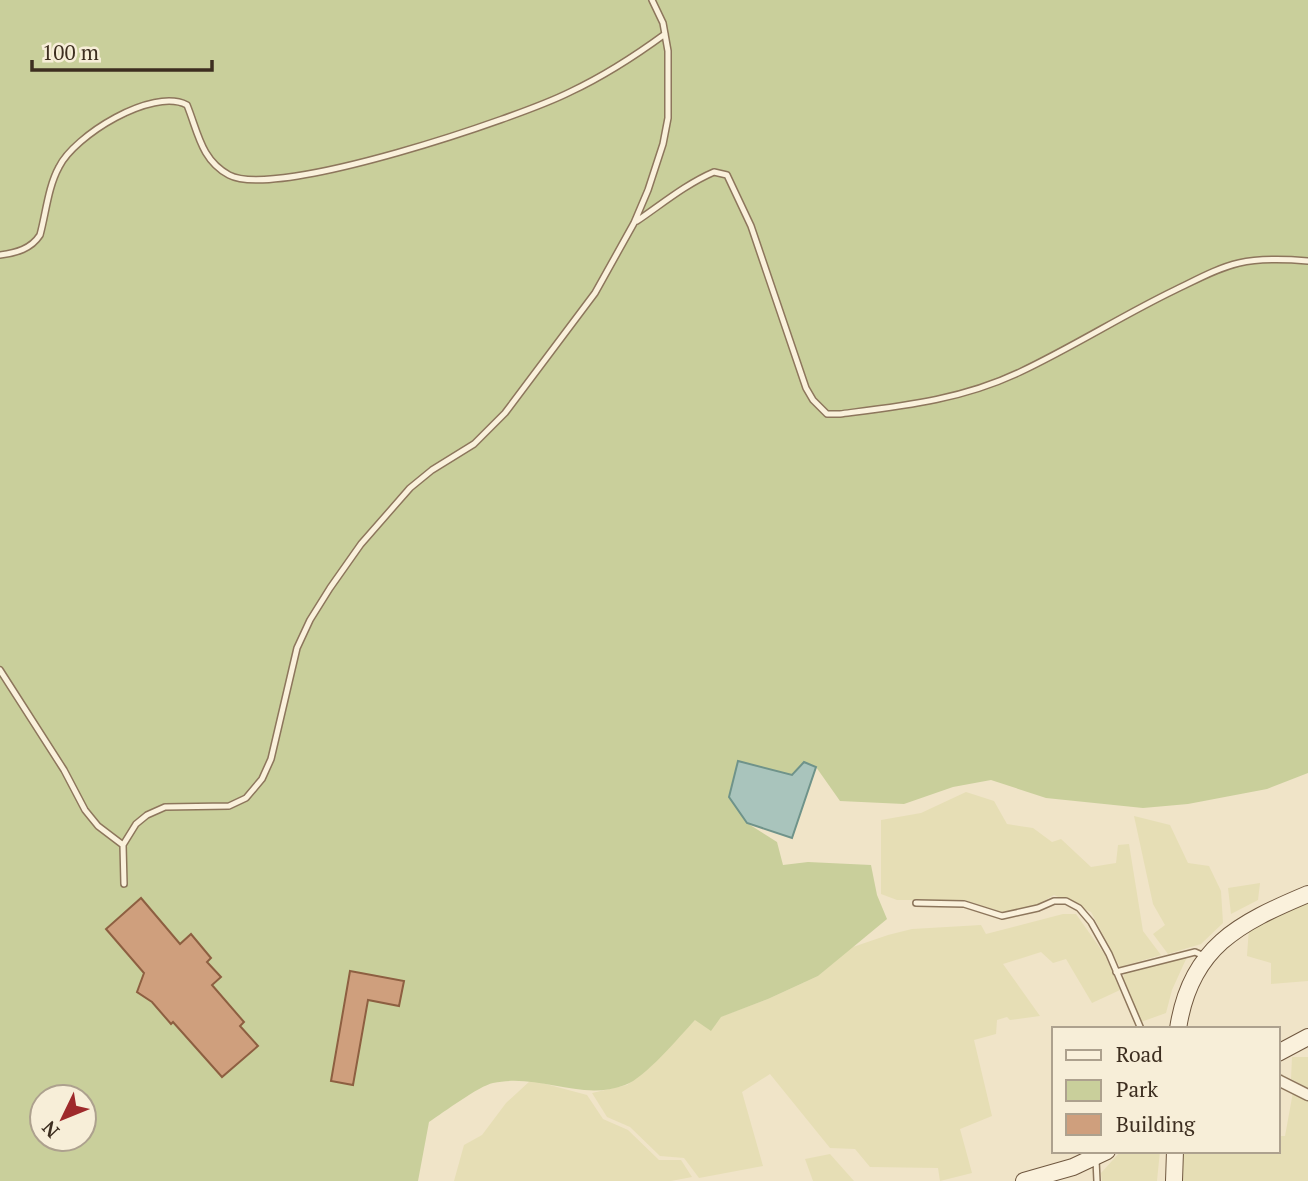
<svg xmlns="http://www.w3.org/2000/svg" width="1308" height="1181" viewBox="0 0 1308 1181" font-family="'PT Serif',serif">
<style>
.farmland{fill:#e6deb5}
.green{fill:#c9cf9b;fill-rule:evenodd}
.water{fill:#a9c4bc;stroke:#6f938a;stroke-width:2}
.building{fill:#cf9f7d;stroke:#8d5f41;stroke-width:2}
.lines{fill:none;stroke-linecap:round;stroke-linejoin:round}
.lane-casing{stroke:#8d765c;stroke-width:8}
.street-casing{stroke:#8d765c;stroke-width:13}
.secondary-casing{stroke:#6f573f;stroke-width:18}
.lane{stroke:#faf1dc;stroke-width:5}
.street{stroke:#faf1dc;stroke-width:10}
.secondary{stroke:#faf1dc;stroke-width:16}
</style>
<rect width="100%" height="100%" fill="#f0e4c8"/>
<path class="farmland" d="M966,792L994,801L1007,824L1033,828L1052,842L1061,839L1091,867L1116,863L1118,845L1129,844L1143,931L1161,955L1120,967L1091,912L1054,895L1037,905L1002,912L965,900H897L881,894V820L921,813Z
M1134,816L1170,825L1188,863L1209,866L1221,891L1223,923L1201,944L1168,954L1153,934L1165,925L1153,904Z
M1260,883L1258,900L1231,914L1228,888Z
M1308,903V981L1271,984V963L1247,956L1249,928Z
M1063,914H1076L1105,955L1120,990L1092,1003L1066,959L1053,963L1041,952L1003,964L1040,1016L1010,1020L1007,1017L997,1020L996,1034L974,1040L992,1116L960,1129L972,1173L940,1181L938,1168L870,1167L855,1149L830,1148L770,1074L742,1092L763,1166L699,1178L684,1158L660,1156L630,1127L607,1117L592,1093L627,1085L650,1067L695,1020L720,1017L768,999L818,976L850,948L888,935L912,929L981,925L986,934Z
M1187,957L1172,990L1166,1013L1141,1022L1122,980L1125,973Z
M1292,1057H1308V1088L1291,1079Z
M531,1080L587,1095L603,1119L628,1130L659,1160H681L692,1177L671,1181H454L464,1145L482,1135L506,1103Z
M1293,1092L1308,1100V1181H1182V1151H1278V1136H1285Z
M1121,1151H1160L1157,1181H1102L1101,1173Z
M830,1154L854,1181H813L805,1159Z"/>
<path class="green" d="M0,0H1308V773L1267,789L1188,804L1143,808L1046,798L991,780L953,787L904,804L840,801L816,767L804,762L792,775L738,761L747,823L777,842L783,865L808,862L871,865L877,895L887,919L818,976L768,999L721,1017L711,1031L695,1020C679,1037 645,1078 625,1085C581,1102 539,1073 493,1083C479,1086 444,1112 429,1122L418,1181H0ZM42,1097H84V1139H42Z"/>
<path class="water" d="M738,761L792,775L804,762L816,767L792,838L747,823L729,797Z"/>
<path class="building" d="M141,898L180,944L191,934L211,958L207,962L221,977L212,985L244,1022L240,1026L258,1046L222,1077L173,1022L171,1024L152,1002L137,992L144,973L106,929Z
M350,971L404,981L399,1006L368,1000L353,1085L331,1081Z"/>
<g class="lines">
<defs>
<path id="lane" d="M637,221C662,204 686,184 714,172L727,175L751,226L806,388L813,400L827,414H840C903,406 961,400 1020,372C1073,347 1123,315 1175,290C1196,280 1217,268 1239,263C1261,258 1285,259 1308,261
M0,255C16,253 31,249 40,235C46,213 48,187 59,167C74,136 152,87 187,105C198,132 201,160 229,175C276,200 518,118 570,92C604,76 635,56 665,34
M0,670L64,770L85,810L98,826L123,845
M124,884L123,845L136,824L147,815L165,807L229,806L246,798L262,779L271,759L297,648L310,620L330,588L361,544L410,488L432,470L474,444L505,413L595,293L634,223L648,190L663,144L668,118V51L663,23L652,0
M916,903L964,904L1002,916L1038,908L1054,901H1066L1079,908L1091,922L1109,954L1141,1029
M1116,972L1195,952L1204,956
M1096,1160L1097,1181"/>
<path id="street" d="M1278,1080L1308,1095"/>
<path id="secondary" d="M1178,1029C1190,947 1239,923 1308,894
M1278,1053L1308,1037
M1024,1181L1073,1167L1107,1151
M1174,1181L1175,1151"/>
</defs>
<use href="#lane" class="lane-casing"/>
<use href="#street" class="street-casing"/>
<use href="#secondary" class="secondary-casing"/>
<use href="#lane" class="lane"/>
<use href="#street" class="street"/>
<use href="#secondary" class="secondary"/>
</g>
<rect x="1052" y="1027" width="228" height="126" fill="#f7eed8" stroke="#ada18e" stroke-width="2"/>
<rect x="1066" y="1050" width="35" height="10" fill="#faf1dc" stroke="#ada18e" stroke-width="2"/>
<text x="1116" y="1062" font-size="21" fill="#3d2e20">Road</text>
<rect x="1066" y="1080" width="35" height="21" fill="#c9cf9b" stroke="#ada18e" stroke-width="2"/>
<text x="1116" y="1097" font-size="21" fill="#3d2e20">Park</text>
<rect x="1066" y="1114" width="35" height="21" fill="#cf9f7d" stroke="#ada18e" stroke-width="2"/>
<text x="1116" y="1132" font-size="21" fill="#3d2e20">Building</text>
<g transform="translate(63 1118) rotate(227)"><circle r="33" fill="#f7eed8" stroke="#ada18e" stroke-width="2"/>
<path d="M0-5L12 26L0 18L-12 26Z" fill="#9e2a2b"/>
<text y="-10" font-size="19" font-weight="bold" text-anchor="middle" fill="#3d2e20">N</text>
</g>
<path d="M32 60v10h180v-10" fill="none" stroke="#3d2e20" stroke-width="3.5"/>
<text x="42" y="60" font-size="21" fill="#3d2e20" stroke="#f7eed8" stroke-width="5" paint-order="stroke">100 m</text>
</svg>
